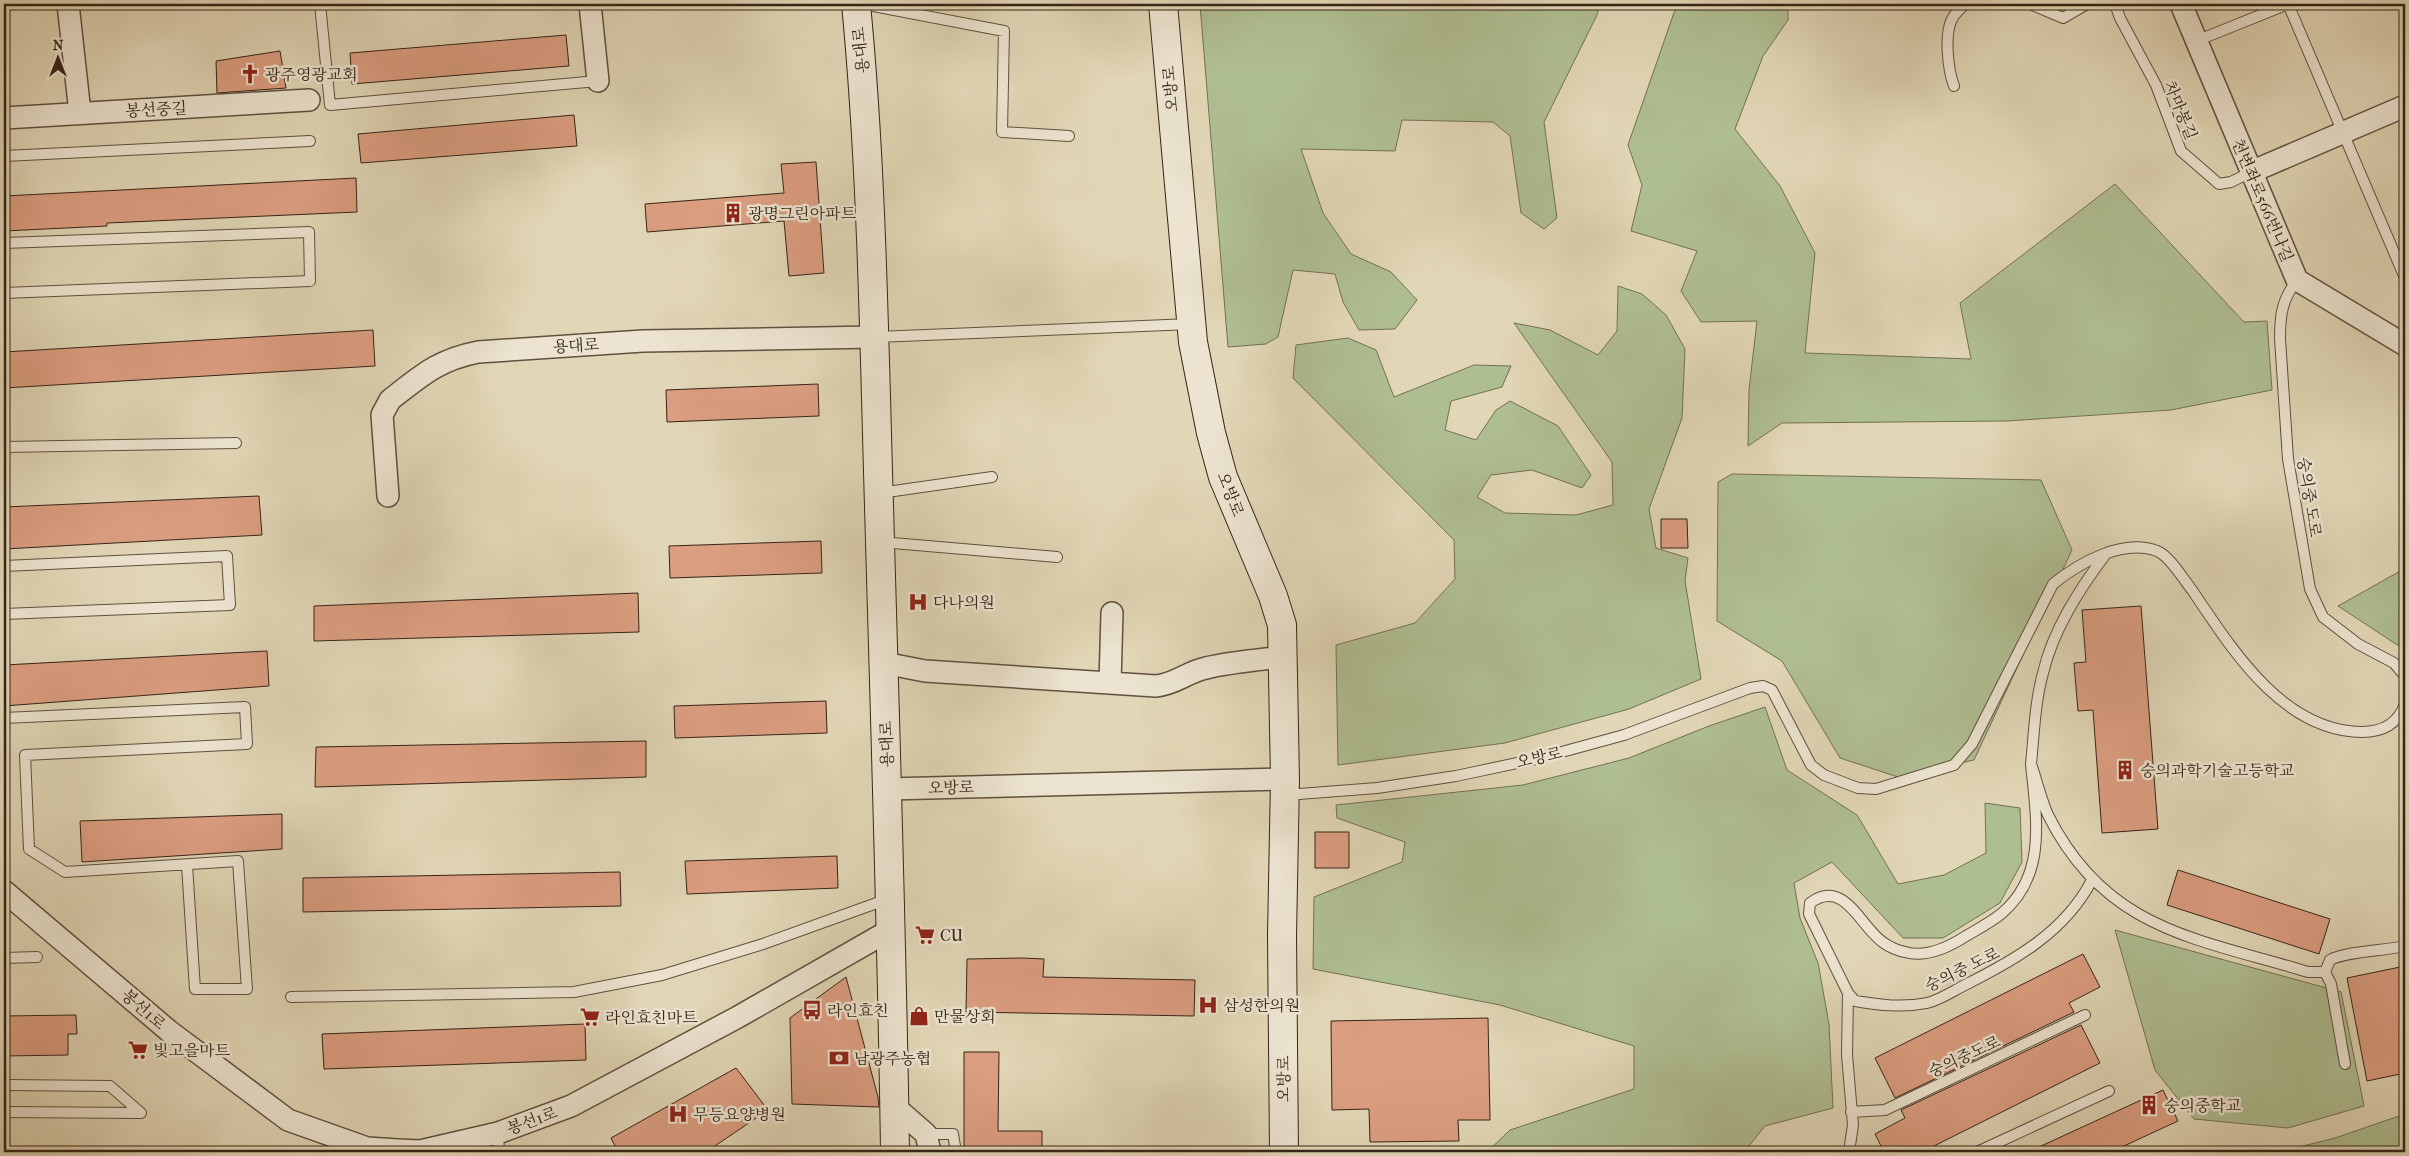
<svg xmlns="http://www.w3.org/2000/svg" width="2409" height="1156" viewBox="0 0 2409 1156" font-family="'IM FELL French Canon','Noto Serif KR',serif">
<style>
.green{fill:#afbe91;stroke:#727154}
.building{fill:#dc9e81;stroke:#352417}
.lines{fill:none;stroke-linecap:round;stroke-linejoin:round}
.lane-casing{stroke:#60503f;stroke-width:12}
.street-casing{stroke:#60503f;stroke-width:24}
.secondary-casing{stroke:#352417;stroke-width:30}
.lane{stroke:#ece4d0;stroke-width:10}
.street{stroke:#ece4d0;stroke-width:21}
.secondary{stroke:#ece4d0;stroke-width:28}
.labels{text-anchor:middle;stroke-width:5;stroke-linejoin:round;paint-order:stroke}
.street-label{font-size:16px;fill:#352417;stroke:#ece4d0}
.poi-label{font-size:16px;fill:#352417;stroke:#ece4d0;text-anchor:start}
</style>
<rect width="100%" height="100%" fill="#e1d6b6"/>
<filter id="stains"><feTurbulence type="fractalNoise" baseFrequency=".004" numOctaves="4"/><feColorMatrix values="0 0 0 0 .2 0 0 0 0 .09 0 0 0 0 .02 0 0 0 .5 -.17"/></filter>
<radialGradient id="worn" r=".72"><stop offset=".6" stop-color="#630" stop-opacity="0"/><stop offset="1" stop-color="#630" stop-opacity=".3"/></radialGradient>
<path class="green" d="M1200,4H1600L1597,15L1544,122L1557,218L1544,229L1521,213L1510,136L1493,122L1402,120L1395,151L1301,149L1323,213L1351,254L1391,272L1417,300L1395,329L1359,330L1343,302L1335,274L1293,270L1278,337L1266,344L1228,347Z
M1677,4H1788V20L1763,56L1735,129L1780,186L1815,253L1805,353L1971,359L1960,303L2115,184L2244,322L2267,321L2272,390L2171,410L2007,421L1782,423L1748,446L1749,390L1757,321L1701,322L1681,291L1697,251L1631,231L1642,185L1628,145Z
M1618,286L1642,294L1666,315L1685,349L1682,418L1649,509L1656,548L1688,558L1685,581L1701,679L1629,709L1505,743L1338,765L1336,645L1415,623L1455,579L1454,540L1293,378L1296,345L1348,338L1376,350L1394,397L1474,365L1511,366L1502,387L1451,401L1445,430L1476,440L1496,410L1510,401L1558,426L1591,475L1582,488L1532,470L1491,475L1477,497L1505,513L1576,515L1613,505L1612,462L1514,323L1550,330L1598,355L1617,331Z
M1732,474L2041,480L2072,550L1974,760L1898,777L1840,758L1782,661L1717,621L1718,482Z
M2402,570L2405,571V650L2338,606Z
M1765,707L1787,770L1857,815L1898,884L1944,875L1986,853L1985,803L2020,808L2022,862L2000,903L1943,938H1903L1832,862L1794,883L1800,918L1818,963L1829,1024L1833,1108L1765,1126L1744,1152H1487L1510,1130L1634,1089V1046L1500,1005L1313,969L1314,897L1402,862L1405,842L1337,818L1336,805L1523,785L1629,758L1709,726Z
M2115,930L2341,992L2364,1106L2288,1128L2194,1119L2155,1070Z
M2405,1114V1152H2279L2335,1138Z"/>
<path class="building" d="M566,35L569,66L352,84L350,53Z
M280,51L286,88L217,93L216,61Z
M574,115L577,146L361,163L358,134Z
M816,162L824,273L789,276L784,221L647,232L645,204L784,193L781,164Z
M356,178L357,212L107,223V226L4,231V196Z
M373,330L375,366L4,388V352Z
M818,384L819,416L667,422L666,390Z
M259,496L262,535L4,549V507Z
M1661,519H1687L1688,548H1661Z
M821,541L822,573L670,578L669,546Z
M638,593L639,632L314,641V606Z
M2141,606L2158,829L2102,833L2093,710L2078,711L2074,663L2086,662L2082,610Z
M267,651L269,686L4,706V665Z
M826,701L827,733L675,738L674,706Z
M646,741V777L315,787L316,747Z
M282,814V849L82,862L80,821Z
M1315,832H1349V868H1315Z
M837,856L838,888L687,894L685,861Z
M2178,870L2330,919L2319,954L2167,905Z
M620,872L621,906L303,912V878Z
M2083,954L2100,987L2069,1003L2074,1012L1895,1098L1875,1058Z
M1022,958L1044,959L1043,977L1195,980L1194,1016L966,1012L967,959Z
M2405,966V1073L2367,1081L2347,978Z
M846,977L878,1097L879,1107L792,1104L790,1018Z
M76,1015L77,1034H68V1055L4,1056V1016Z
M1488,1018L1490,1120H1458L1459,1141L1370,1142L1369,1109L1332,1110L1331,1021Z
M585,1024L586,1060L324,1069L322,1034Z
M2081,1025L2100,1063L1922,1152H1884L1875,1134L1905,1118L1901,1110Z
M964,1052H999L998,1131H1042V1152H977V1150H964Z
M736,1068L768,1110L706,1152H618L611,1138Z
M2163,1090L2178,1121L2111,1152H2028Z"/>
<g class="lines">
<defs>
<path id="lane" d="M320,4L330,105L598,81
M863,4L1004,31L1002,132L1069,136
M2030,4L2063,18L2087,4
M2115,4L2120,18L2156,85L2181,151L2219,184L2231,182L2251,172
M2288,4L2405,278
M2196,41L2288,4
M1954,86C1948,70 1944,35 1952,19C1955,13 1961,8 1965,4
M4,156L310,141
M4,243L309,232L310,281L4,293
M2297,280C2282,300 2280,314 2280,339L2288,459L2310,589L2323,617L2358,644L2394,663L2405,676
M876,337L1191,324
M4,447L236,443
M880,493L992,477
M881,542L1057,557
M4,566L227,556L230,605L4,614
M4,718L245,707L247,744L25,755L29,849L65,872L238,861L247,989H195L187,865
M2031,764C2034,734 2035,702 2043,673C2053,630 2079,590 2105,555
M1286,795L1377,788L1456,776L1536,759L1624,735L1750,688L1763,686L1772,690L1811,765L1824,775L1858,788L1876,789L1954,765L1972,744L2053,584C2079,563 2123,538 2157,551C2169,555 2184,580 2192,590C2232,649 2282,731 2362,732C2383,732 2398,724 2405,704
M2092,880C2065,932 2015,960 1965,985C1953,991 1940,1000 1927,1003C1903,1008 1879,1005 1855,1001L1848,993L1809,914L1810,903C1845,877 1861,929 1884,943C1889,947 1899,951 1905,952C1925,958 1949,947 1966,936C1978,929 1991,922 2001,914C2048,875 2036,817 2031,764C2037,781 2041,799 2048,815C2106,931 2197,938 2308,972H2325L2330,960C2347,951 2383,951 2405,946
M4,958L37,957
M2325,972L2331,984L2345,1064
M1848,993L1847,1055L1853,1125L1849,1152
M291,997L574,992L662,975L763,944L888,899
M4,1085L110,1086L141,1113L4,1112
M1851,1112L1885,1110L2085,1015
M498,1133L499,1152
M926,1134H953L956,1152
M1977,1152L2109,1091"/>
<path id="street" d="M68,4L80,113
M590,4L598,81
M2181,4L2297,280L2405,345
M4,118L309,100
M2251,172L2405,106
M388,496L382,415L390,400C422,375 438,360 478,352L643,341L875,337
M884,663L925,671L1156,686C1176,684 1187,672 1206,668C1231,662 1258,660 1283,657
M1110,683L1112,613
M888,789L1285,779
M4,891L169,1031L288,1120L367,1148L398,1150L420,1151L498,1133L571,1106L738,1017L892,929
M895,1107L926,1134L930,1152"/>
<path id="secondary" d="M856,4C872,170 874,338 879,506C885,721 892,937 895,1152
M1163,4L1193,342L1211,433L1223,477L1273,596L1282,625L1285,779L1282,936L1284,1152"/>
</defs>
<use href="#lane" class="lane-casing"/>
<use href="#street" class="street-casing"/>
<use href="#secondary" class="secondary-casing"/>
<use href="#lane" class="lane"/>
<use href="#street" class="street"/>
<use href="#secondary" class="secondary"/>
</g>
<defs>
<symbol id="church-bare" viewBox="-9 -9 18 18"><path d="M-1.2-6h2.4v3.5h3.3v2.4h-3.3V6h-2.4V-.1h-3.3v-2.4h3.3Z" fill="#8f2418" stroke="#ece4d0" stroke-width="2.5" paint-order="stroke"/></symbol>
<symbol id="building-bare" viewBox="-9 -9 18 18"><path d="M-4-6H4V6H1V3H-1V6H-4ZM-2.5-4.3h1.7v1.8h-1.7ZM.8-4.3h1.7v1.8H.8ZM-2.5-1h1.7V.8h-1.7ZM.8-1h1.7V.8H.8Z" fill="#8f2418" stroke="#ece4d0" stroke-width="2.5" paint-order="stroke"/></symbol>
<symbol id="hospital-bare" viewBox="-9 -9 18 18"><path d="M-5-5h3v3.5h4V-5h3V5h-3V1.5h-4V5h-3Z" fill="#8f2418" stroke="#ece4d0" stroke-width="2.5" paint-order="stroke"/></symbol>
<symbol id="supermarket-bare" viewBox="-9 -9 18 18"><path d="M-6-5.5h2.5l.6 2H6L4.5 2H-2.5L-4.4-4H-6ZM-1.5 3.2a1.3 1.3 0 1 0 .1 0ZM3 3.2a1.3 1.3 0 1 0 .1 0Z" fill="#8f2418" stroke="#ece4d0" stroke-width="2.5" paint-order="stroke"/></symbol>
<symbol id="bus-bare" viewBox="-9 -9 18 18"><path d="M-5-6H5V4H4V6H2V4H-2V6H-4V4H-5ZM-3.5-4V0h7V-4ZM-3.5 1.2v1.5H-2V1.2ZM2 1.2v1.5H3.5V1.2Z" fill="#8f2418" stroke="#ece4d0" stroke-width="2.5" paint-order="stroke"/></symbol>
<symbol id="shop-bare" viewBox="-9 -9 18 18"><path d="M-5-2.5h2.3a2.7 3.5 0 0 1 5.4 0H5L5.5 6h-11ZM-1.5-2.5h3a1.5 2.3 0 0 0-3 0Z" fill="#8f2418" stroke="#ece4d0" stroke-width="2.5" paint-order="stroke"/></symbol>
<symbol id="bank-bare" viewBox="-9 -9 18 18"><path d="M-6-4H6V4H-6ZM0-2.3a2.3 2.3 0 1 0 0 4.6a2.3 2.3 0 1 0 0-4.6Z" fill="#8f2418" stroke="#ece4d0" stroke-width="2.5" paint-order="stroke"/></symbol>
</defs>
<g fill-rule="evenodd">
<use href="#church-bare" x="236" y="60" width="28" height="28"/>
<use href="#building-bare" x="719" y="199" width="28" height="28"/>
<use href="#hospital-bare" x="904" y="588" width="28" height="28"/>
<use href="#building-bare" x="2111" y="756" width="28" height="28"/>
<use href="#supermarket-bare" x="911" y="921" width="28" height="28"/>
<use href="#hospital-bare" x="1194" y="991" width="28" height="28"/>
<use href="#bus-bare" x="798" y="996" width="28" height="28"/>
<use href="#shop-bare" x="905" y="1002" width="28" height="28"/>
<use href="#supermarket-bare" x="576" y="1003" width="28" height="28"/>
<use href="#supermarket-bare" x="124" y="1036" width="28" height="28"/>
<use href="#bank-bare" x="825" y="1044" width="28" height="28"/>
<use href="#building-bare" x="2135" y="1091" width="28" height="28"/>
<use href="#hospital-bare" x="664" y="1100" width="28" height="28"/>
</g>
<g class="labels">
<g class="street-label">
<text transform="translate(860 50) rotate(-96)" y="6">용대로</text>
<text transform="translate(1170 89) rotate(-95)" y="6">오방로</text>
<text transform="translate(156 109) rotate(-3)" y="6">봉선중길</text>
<text transform="translate(2181 110) rotate(68)" y="6">차마봉길</text>
<text transform="translate(2263 200) rotate(67)" y="6">천변좌로566번나길</text>
<text transform="translate(576 345) rotate(-3)" y="6">용대로</text>
<text transform="translate(1231 494) rotate(69)" y="6">오방로</text>
<text transform="translate(2310 497) rotate(81)" y="6">숭의중 도로</text>
<text transform="translate(886 744) rotate(-92)" y="6">용대로</text>
<text transform="translate(1539 757) rotate(-13)" y="6">오방로</text>
<text transform="translate(951 787) rotate(-1)" y="6">오방로</text>
<text transform="translate(1962 969) rotate(-26)" y="6">숭의중 도로</text>
<text transform="translate(144 1009) rotate(41)" y="6">봉선1로</text>
<text transform="translate(1964 1056) rotate(-25)" y="6">숭의중도로</text>
<text transform="translate(1283 1079) rotate(-90)" y="6">오방로</text>
<text transform="translate(532 1120) rotate(-20)" y="6">봉선1로</text>
</g>
<g class="poi-label">
<text x="265" y="80">광주영광교회</text>
<text x="748" y="219">광명그린아파트</text>
<text x="933" y="608">다나의원</text>
<text x="2140" y="776">숭의과학기술고등학교</text>
<text x="940" y="941">CU</text>
<text x="1223" y="1011">삼성한의원</text>
<text x="827" y="1016">라인효친</text>
<text x="934" y="1022">만물상회</text>
<text x="605" y="1023">라인효친마트</text>
<text x="153" y="1056">빛고을마트</text>
<text x="854" y="1064">남광주농협</text>
<text x="2164" y="1111">숭의중학교</text>
<text x="693" y="1120">무등요양병원</text>
</g>
</g>
<rect width="2409" height="1156" fill="none" stroke="#e1d6b6" stroke-width="20"/>
<rect x="5" y="5" width="2399" height="1146" fill="none" stroke="#352417" stroke-width="2.5"/>
<rect x="10" y="10" width="2389" height="1136" fill="none" stroke="#352417"/>
<g transform="translate(58 58)" stroke="#ece4d0" stroke-width="4" paint-order="stroke">
<path d="M0-4L9 19L0 12L-9 19Z" fill="#352417"/>
<text y="-8" font-size="14" font-weight="bold" text-anchor="middle" fill="#352417">N</text>
</g>
<rect width="100%" height="100%" filter="url(#stains)"/>
<rect width="100%" height="100%" fill="url(#worn)"/>
</svg>
